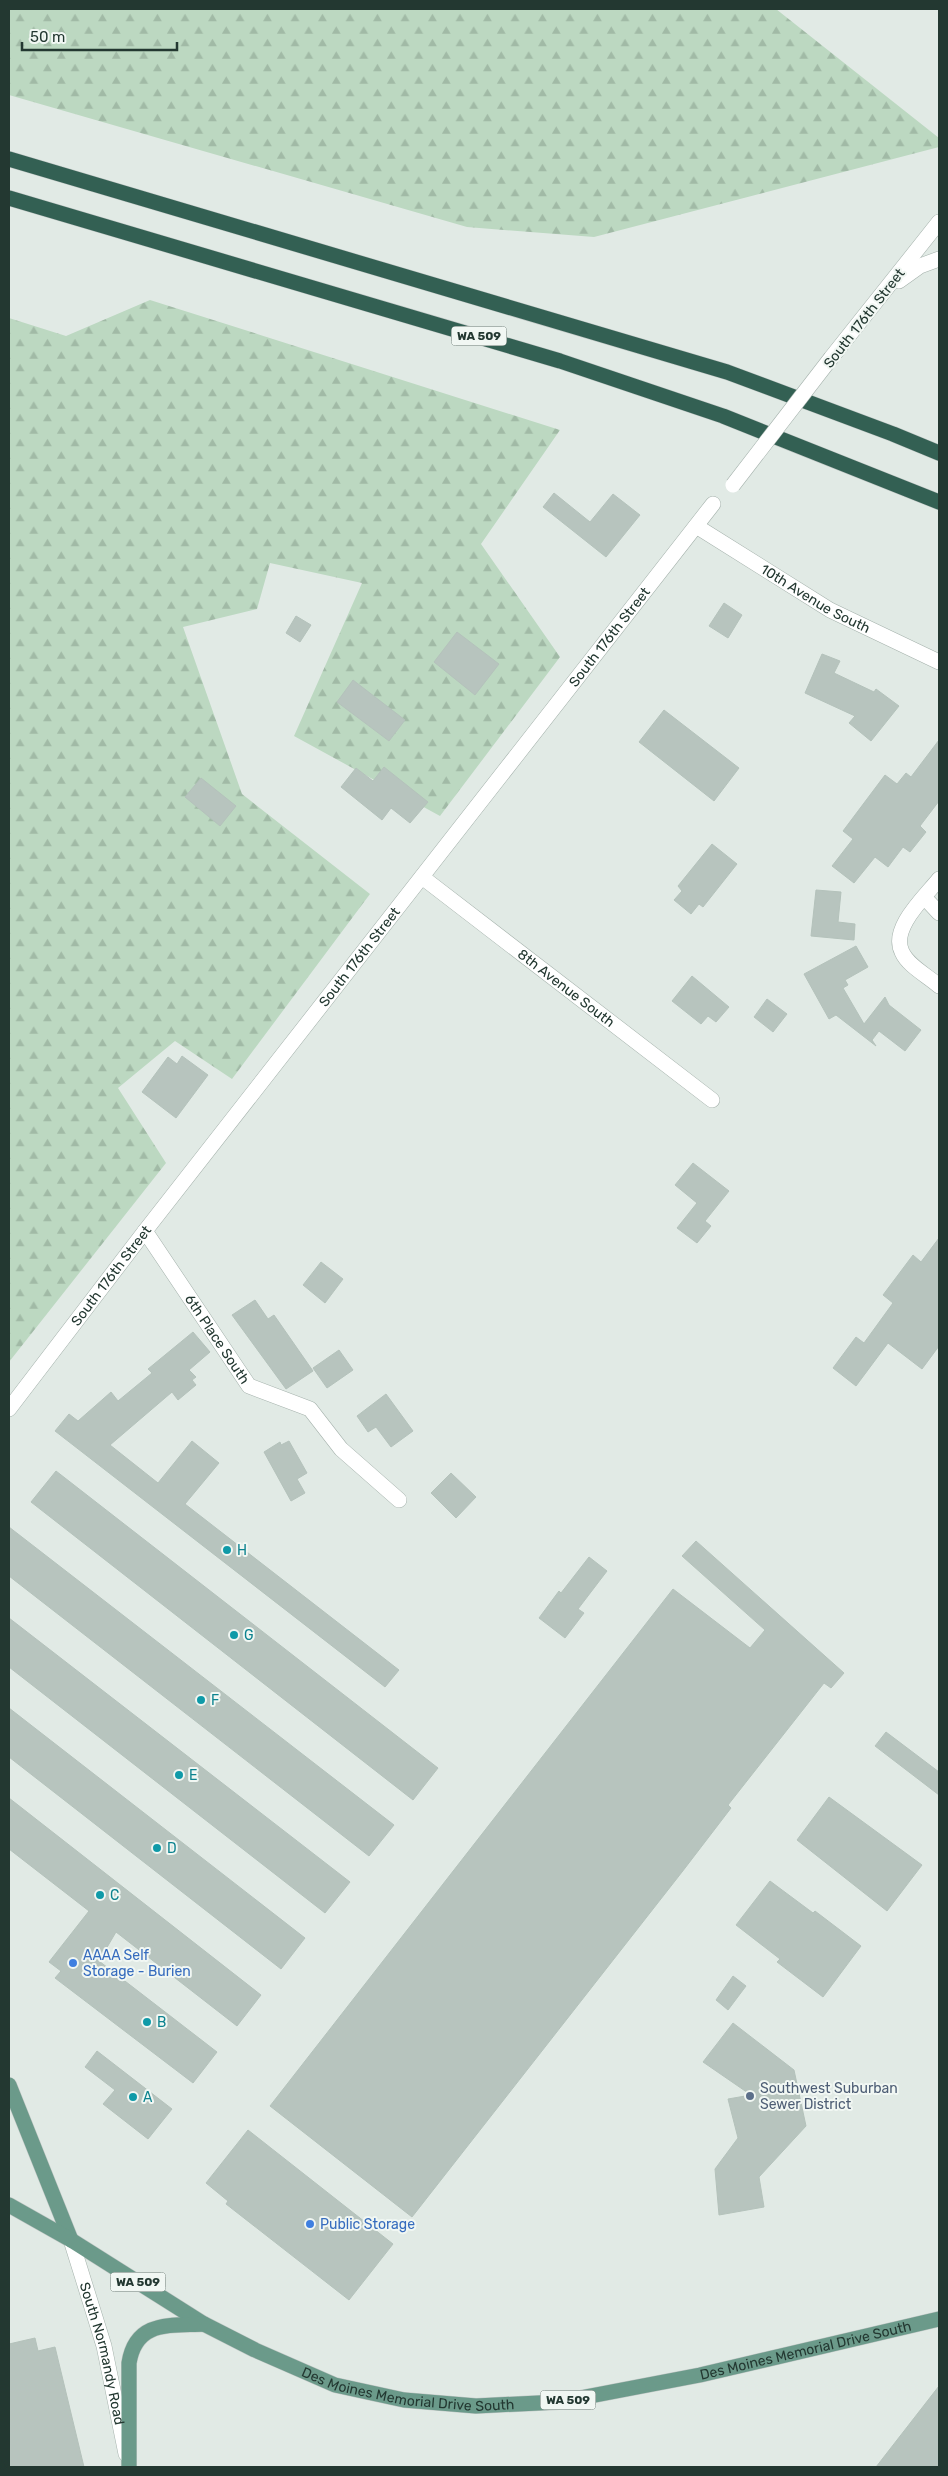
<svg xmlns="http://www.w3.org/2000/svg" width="948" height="2476" viewBox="0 0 948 2476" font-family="Rubik,sans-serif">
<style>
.forest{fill:url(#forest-firs)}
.building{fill:#b7c4be;stroke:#b4c2bb}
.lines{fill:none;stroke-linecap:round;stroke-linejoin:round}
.minor-casing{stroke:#a4b1ab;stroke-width:16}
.major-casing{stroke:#c1c7c5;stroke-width:16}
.highway-casing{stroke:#c1c7c5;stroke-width:16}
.minor{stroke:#fff;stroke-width:15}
.major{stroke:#6b9a8a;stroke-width:15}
.highway{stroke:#336053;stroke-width:15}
.minor-bridge-casing{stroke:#a4b1ab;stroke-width:16;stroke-linecap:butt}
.minor-bridge{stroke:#fff;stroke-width:15}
.culture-dot{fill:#0f9aa8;stroke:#f1f7f3;stroke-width:2}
.shop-dot{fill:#3f7fe0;stroke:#f1f7f3;stroke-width:2}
.service-dot{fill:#5c6f8a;stroke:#f1f7f3;stroke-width:2}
.labels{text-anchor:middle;stroke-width:4;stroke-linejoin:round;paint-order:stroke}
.shield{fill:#f1f7f3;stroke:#61716b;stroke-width:1}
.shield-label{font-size:12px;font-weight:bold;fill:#233831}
.street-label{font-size:14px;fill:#233831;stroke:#f1f7f3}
.culture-label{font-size:14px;fill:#0d838f;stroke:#f1f7f3;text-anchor:start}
.shop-label{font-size:14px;fill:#366cbe;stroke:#f1f7f3;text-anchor:start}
.service-label{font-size:14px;fill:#4e5e75;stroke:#f1f7f3;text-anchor:start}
</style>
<defs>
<pattern id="forest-firs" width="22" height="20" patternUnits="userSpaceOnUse" patternTransform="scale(1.25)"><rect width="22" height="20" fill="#bcd8c1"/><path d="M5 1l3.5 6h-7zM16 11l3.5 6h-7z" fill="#a1baa6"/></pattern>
</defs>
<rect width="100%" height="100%" fill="#e1eae5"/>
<path class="forest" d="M9,9H776L939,138V147L594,237L467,227L9,95Z
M150,300L560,430L481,544L560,657L440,816L294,736L362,583L270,563L257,609L183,627L242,794L370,894L232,1079L175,1041L118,1088L166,1163L9,1362V318L66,336Z"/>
<path class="building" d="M554,493L590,522L613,494L640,515L606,557L543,507Z
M724,603L742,615L728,638L709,626Z
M296,616L311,625L300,642L286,633Z
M457,632L499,664L475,695L434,662Z
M822,654L840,661L834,673L874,692L876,689L899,706L871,741L849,723L855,716L805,693Z
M353,680L405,720L389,741L337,702Z
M664,710L739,768L714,801L639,742Z
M939,740V801L920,826L926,832L910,852L903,847L888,867L875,857L854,883L832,866L853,839L843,831L885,775L897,784L906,773L911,777Z
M384,767L428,802L410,823L391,808L382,820L341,787L356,768L373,781Z
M201,778L236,806L220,826L185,797Z
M712,844L737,864L703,907L699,904L691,914L674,900L682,891L678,886Z
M816,890L841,892L838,922L855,924L854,940L811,936Z
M856,946L868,967L845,980L848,985L843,988L864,1024L885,997L889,1005L921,1030L905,1051L879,1031L872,1040L876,1046L836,1015L829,1019L804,974Z
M692,976L729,1007L716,1022L708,1016L701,1024L672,1001Z
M767,999L787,1014L773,1032L754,1017Z
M182,1056L208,1075L176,1118L142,1092L168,1057L177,1064Z
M693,1163L729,1191L705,1221L711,1226L697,1243L677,1228L697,1203L675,1185Z
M939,1238V1346L922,1369L888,1343L856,1386L833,1368L856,1337L864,1343L893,1303L883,1295L913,1255L921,1262Z
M321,1262L343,1279L325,1303L303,1285Z
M255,1300L268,1319L274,1315L313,1371L286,1389L232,1315Z
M193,1332L210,1352L189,1370L196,1377L192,1380L196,1385L178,1400L172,1392L110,1445L158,1483L192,1441L219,1463L185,1504L399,1670L385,1687L55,1431L69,1414L78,1421L111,1392L118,1401L152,1373L148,1369Z
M339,1350L353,1370L327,1388L313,1368Z
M386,1394L413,1431L391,1447L376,1427L368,1432L357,1416Z
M289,1441L307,1473L297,1479L305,1493L291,1501L264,1452L280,1442L281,1445Z
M56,1471L438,1768L413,1800L31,1502Z
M451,1473L476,1497L456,1518L431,1493Z
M9,1527L394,1825L369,1856L9,1576Z
M696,1541L844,1673L831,1688L824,1683L728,1805L731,1808L682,1872L412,2217L270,2106L673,1589L750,1648L765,1630L682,1556Z
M589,1557L607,1571L578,1609L584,1613L565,1638L539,1618L559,1591L561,1593Z
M9,1618L350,1882L325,1913L9,1667Z
M9,1708L305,1938L281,1969L9,1757Z
M886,1732L939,1772V1795L875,1746Z
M829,1797L922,1865L887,1911L797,1840Z
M9,1798L261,1995L237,2026L116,1932L99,1961L217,2052L193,2083L55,1978L61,1971L49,1962L89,1911L9,1849Z
M770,1881L813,1913L815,1911L861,1946L823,1997L777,1962L780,1959L736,1925Z
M733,1976L746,1986L728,2010L716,2000Z
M733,2023L794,2070L806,2126L759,2177L764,2207L719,2215L715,2169L738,2138L728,2099L751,2095L703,2062Z
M97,2051L172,2109L148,2139L103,2104L115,2090L85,2067Z
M248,2130L393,2244L349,2300L226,2204L228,2201L206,2183Z
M35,2338L38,2351L55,2347L84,2467H9V2344Z
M939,2386V2467H876Z"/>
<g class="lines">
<defs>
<g id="minor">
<path d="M899,281L920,266L939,259"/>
<path d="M831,358L939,222"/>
<path id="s1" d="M696,526L830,610L939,662"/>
<path id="s2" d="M422,877L712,1100"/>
<path d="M939,879C925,897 890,928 902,952C908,966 928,976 939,986"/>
<path d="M925,898L939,913"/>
<path id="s3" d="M145,1231L249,1386L310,1409L341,1449L399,1500"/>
<path id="s4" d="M9,1409L145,1231L713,504"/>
<path id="s5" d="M71,2240L104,2346L126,2454"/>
</g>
<g id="major">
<path d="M9,2085L71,2240"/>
<path id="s6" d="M9,2205L71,2240L204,2324L255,2350L335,2385L404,2400L476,2406L559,2402L700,2375L939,2319"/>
<path d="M129,2467V2363C136,2320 170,2326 204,2324"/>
</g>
<path id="highway" d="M9,159L727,372L893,434L939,453
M9,198L560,361L723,416L939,502"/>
</defs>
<use href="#minor" class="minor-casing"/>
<use href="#major" class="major-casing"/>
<use href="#highway" class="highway-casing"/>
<use href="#minor" class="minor"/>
<use href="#major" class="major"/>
<use href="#highway" class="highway"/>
<defs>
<path id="minor-bridge" d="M733,485L831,358"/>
</defs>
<use href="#minor-bridge" class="minor-bridge-casing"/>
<use href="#minor-bridge" class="minor-bridge"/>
</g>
<g class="culture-dot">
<circle cx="227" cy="1550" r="5"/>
<circle cx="234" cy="1635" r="5"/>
<circle cx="201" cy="1700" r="5"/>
<circle cx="179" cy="1775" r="5"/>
<circle cx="157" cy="1848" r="5"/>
<circle cx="100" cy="1895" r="5"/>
<circle cx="147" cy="2022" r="5"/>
<circle cx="133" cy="2097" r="5"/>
</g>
<g class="shop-dot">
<circle cx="73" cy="1963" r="5"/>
<circle cx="310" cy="2224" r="5"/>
</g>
<circle class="service-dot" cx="750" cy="2096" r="5"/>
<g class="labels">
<g class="shield">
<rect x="451.5" y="326.5" width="55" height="19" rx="4"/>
<rect x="110.5" y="2272.5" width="55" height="19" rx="4"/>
<rect x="540.5" y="2390.5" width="55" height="19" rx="4"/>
</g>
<g class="shield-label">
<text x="479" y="340">WA 509</text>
<text x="138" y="2286">WA 509</text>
<text x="568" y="2404">WA 509</text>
</g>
<g class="street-label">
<text transform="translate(864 318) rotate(-52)" y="5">South 176th Street</text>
<text dy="5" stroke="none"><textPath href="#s1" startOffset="140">10th Avenue South</textPath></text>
<text dy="5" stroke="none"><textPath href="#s4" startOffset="978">South 176th Street</textPath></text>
<text dy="5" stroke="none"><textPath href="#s4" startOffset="572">South 176th Street</textPath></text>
<text dy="5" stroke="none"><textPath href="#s2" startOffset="182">8th Avenue South</textPath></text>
<text dy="5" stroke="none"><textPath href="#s4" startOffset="168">South 176th Street</textPath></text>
<text dy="5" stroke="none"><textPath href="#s3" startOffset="130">6th Place South</textPath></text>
<text dy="5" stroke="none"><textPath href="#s6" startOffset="851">Des Moines Memorial Drive South</textPath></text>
<text dy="5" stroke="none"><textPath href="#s5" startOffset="118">South Normandy Road</textPath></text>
<text dy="5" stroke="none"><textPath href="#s6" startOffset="446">Des Moines Memorial Drive South</textPath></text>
</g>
<g class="culture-label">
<text x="237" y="1555">H</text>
<text x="244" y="1640">G</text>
<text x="211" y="1705">F</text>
<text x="189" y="1780">E</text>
<text x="167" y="1853">D</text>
<text x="110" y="1900">C</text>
<text x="157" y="2027">B</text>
<text x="143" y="2102">A</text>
</g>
<g class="shop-label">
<text x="83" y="1960">AAAA Self<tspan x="83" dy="16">Storage - Burien</tspan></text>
<text x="320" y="2229">Public Storage</text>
</g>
<g class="service-label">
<text x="760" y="2093">Southwest Suburban<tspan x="760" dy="16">Sewer District</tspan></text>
</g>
</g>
<rect width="948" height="2476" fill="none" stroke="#233831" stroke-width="20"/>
<path d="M22 42v8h155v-8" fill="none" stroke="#233831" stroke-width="2.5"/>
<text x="30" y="42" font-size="15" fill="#233831" stroke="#f1f7f3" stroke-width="4" paint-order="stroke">50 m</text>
</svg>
